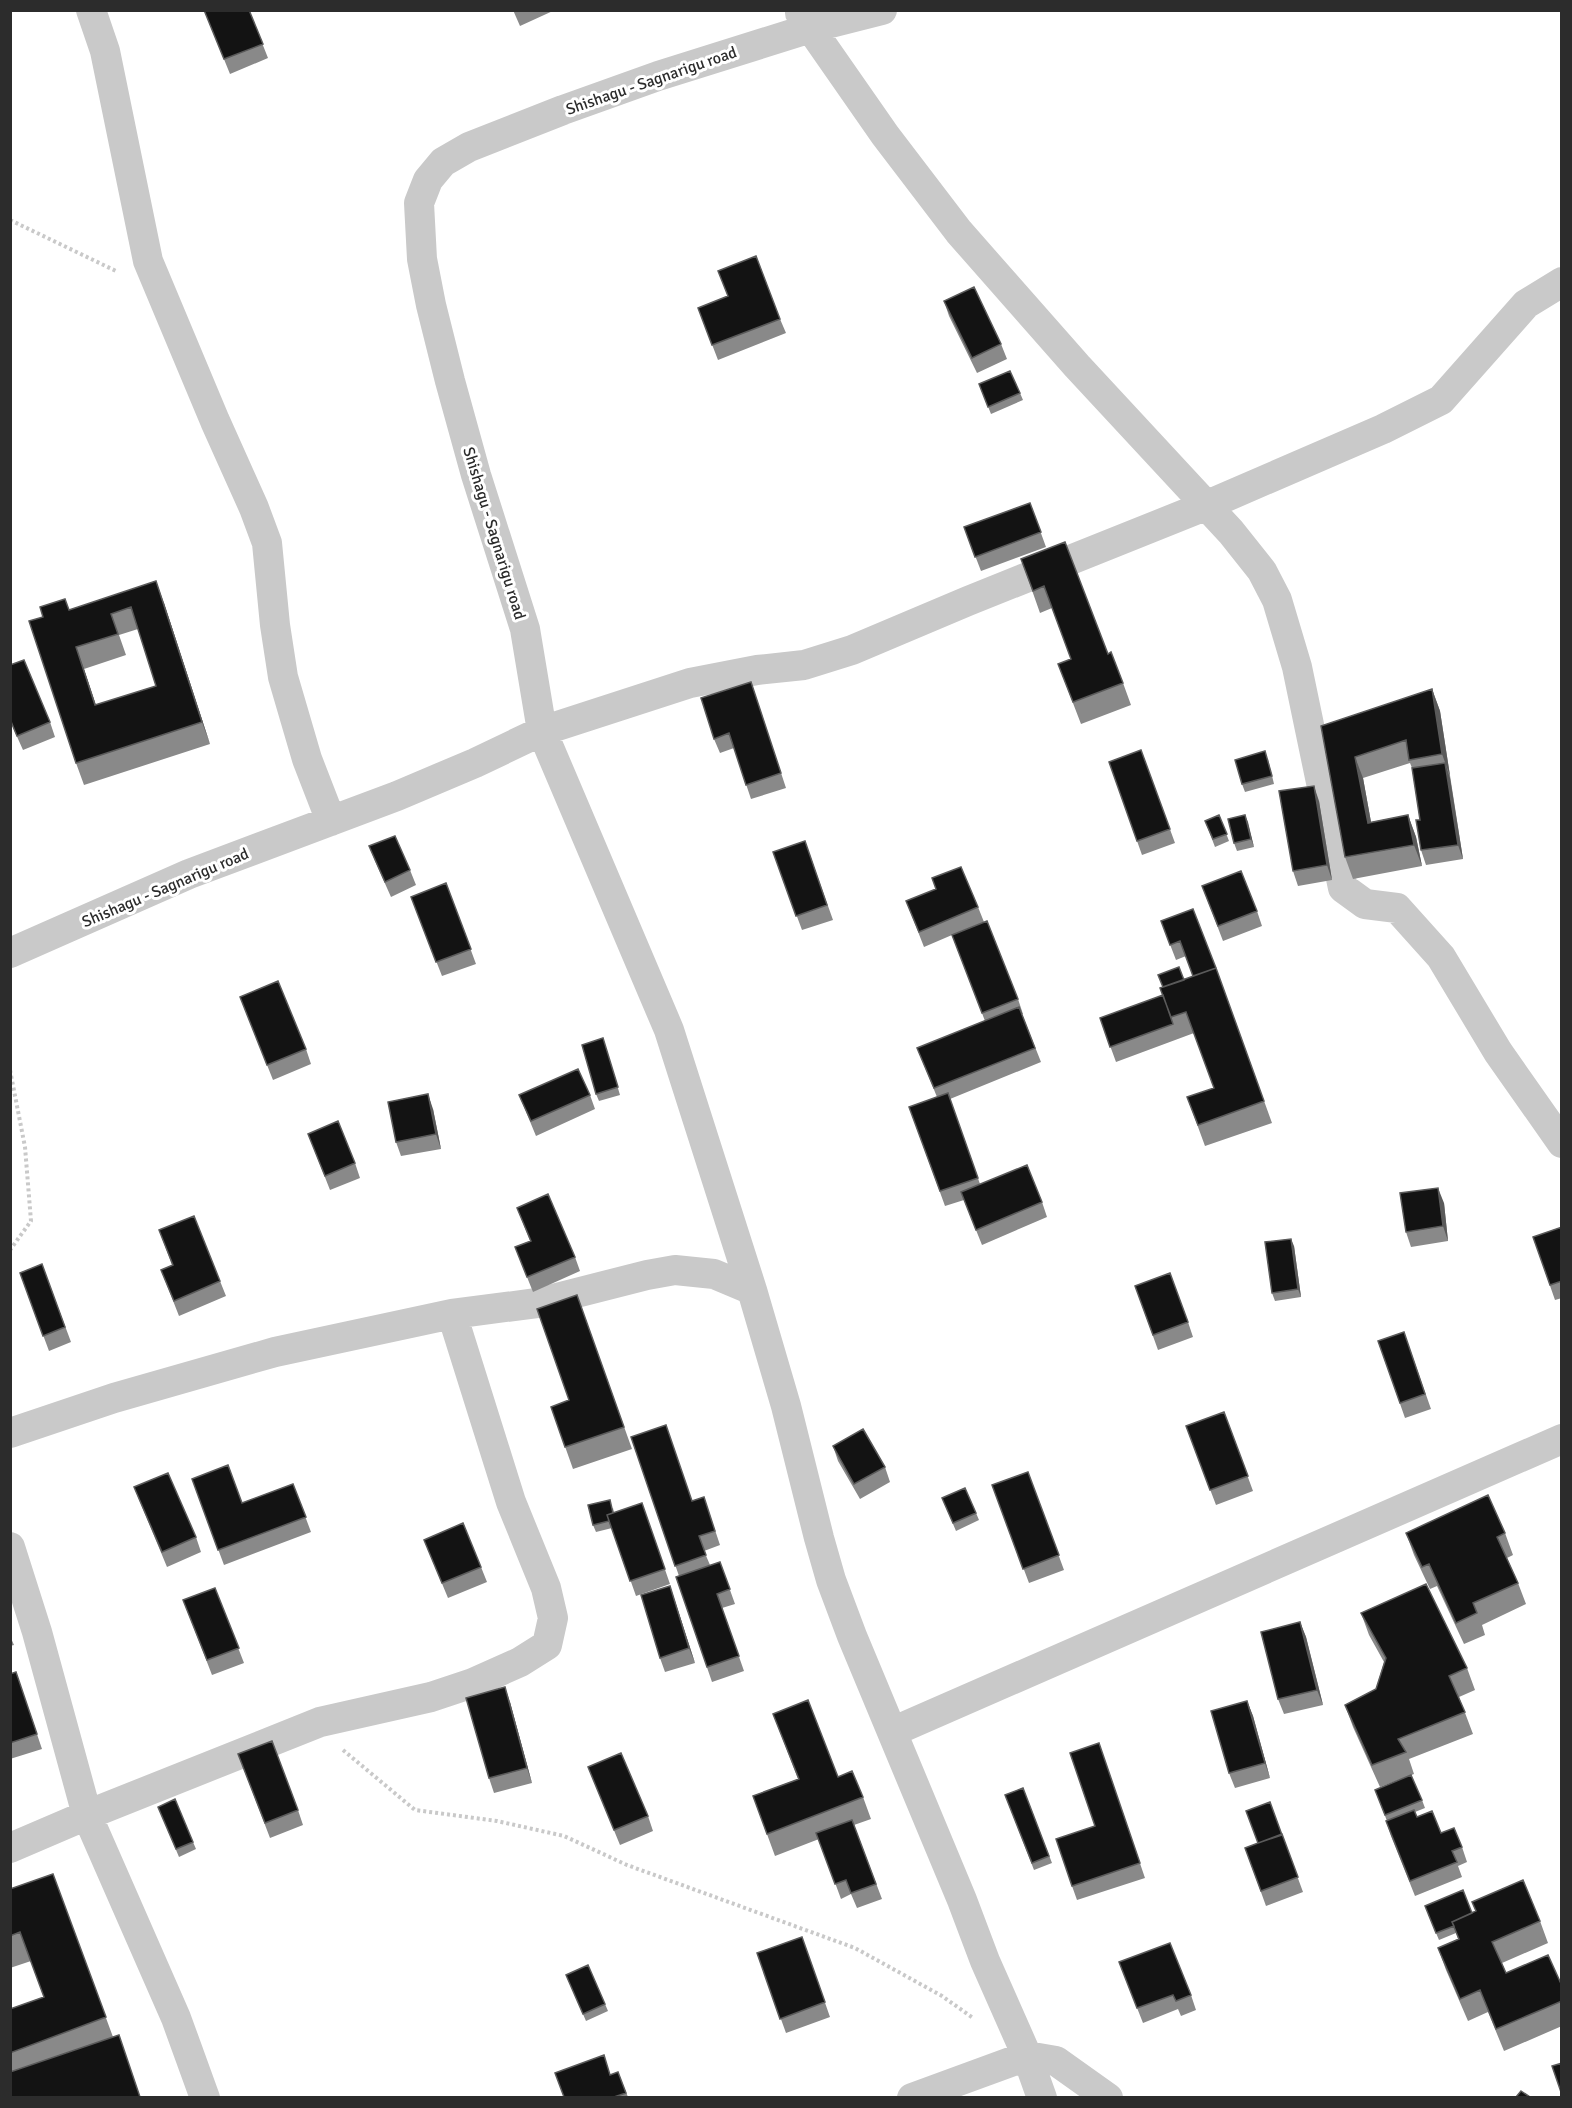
<svg xmlns="http://www.w3.org/2000/svg" width="1572" height="2108" viewBox="0 0 1572 2108" font-family="Signika,sans-serif">
<style>
.lines{fill:none;stroke-linecap:round;stroke-linejoin:round}
.path{stroke:#c9c9c9;stroke-width:4;stroke-dasharray:3 3;stroke-linecap:butt}
.minor{stroke:#c9c9c9;stroke-width:30}
.wall{fill:#898989;fill-rule:evenodd}
.shaded-wall{fill:#5a5a5a}
.building{fill:#131313;stroke:#5a5a5a;stroke-width:1.5;fill-rule:evenodd}
.labels{text-anchor:middle;stroke-width:6;stroke-linejoin:round;paint-order:stroke}
.street-label{font-size:16px;fill:#2c2c2c;stroke:#fff}
</style>
<rect width="100%" height="100%" fill="#fff"/>
<g class="lines">
<path class="path" d="M10,220L116,271
M10,1070L25,1147L31,1221L10,1250
M343,1750L415,1810L497,1821L564,1836L627,1865L855,1948L942,1996L973,2018"/>
<path class="minor" d="M91,10L105,51L148,261L215,421L254,508L267,543L275,625L283,677L307,759L331,821
M800,13L885,135L959,232L1077,366L1231,532L1262,571L1277,600L1297,667L1343,888L1365,904L1397,908L1441,957L1498,1052L1562,1143
M10,953L189,874L397,796L475,763L542,731L525,629L476,475L450,381L431,305L422,259L419,203L428,180L443,162L469,147L563,110L658,76L811,28L882,10
M10,1433L114,1398L275,1352L452,1314L537,1303L647,1275L675,1270L714,1274L752,1290
M10,1547L37,1632L87,1815L176,2018L205,2098
M892,1732L1562,1439
M10,1848L87,1815L320,1722L431,1697L473,1683L520,1662L547,1645L553,1618L546,1588L511,1502L452,1314
M912,2098L1027,2056L1056,2061L1108,2098
M1042,2098L1027,2056L985,1961L962,1900L852,1636L831,1580L819,1538L786,1406L752,1290L669,1030L542,731L690,683L757,670L804,665L852,650L968,601L1205,506L1383,429L1441,400L1526,304L1562,282"/>
</g>
<path class="wall" d="M204,10H249L268,58L230,74Z
M513,10H555L520,26Z
M728,296L780,319L786,333L718,360L698,308Z
M944,301L1001,344L1007,359L977,373L949,316Z
M979,384L1020,393L1023,400L991,414Z
M1030,503L1046,547L981,571L964,527Z
M1021,559L1108,654L1123,683L1131,705L1081,724L1058,664L1071,659L1052,608L1040,613Z
M164,603L210,744L84,785L76,763L69,610ZM138,629L156,686L96,705L84,669L126,655L119,635Z
M10,665L50,722L55,737L23,750L10,721Z
M751,682L786,788L751,799L734,748L720,753L714,739Z
M1432,689L1440,711L1463,859L1426,865L1421,850L1420,820L1412,768L1410,763L1363,778L1371,822L1408,815L1416,837L1422,866L1353,879L1345,857L1321,726Z
M1141,750L1175,843L1142,855L1109,762Z
M1268,759L1274,784L1245,792L1242,784Z
M1319,801L1332,880L1298,886L1293,871Z
M1219,815L1229,841L1215,847L1205,821Z
M1245,815L1254,847L1237,851L1234,843Z
M805,841L833,920L802,930L773,852Z
M369,846L410,870L416,885L391,897L375,861Z
M446,883L476,964L442,976L411,897Z
M1202,886L1257,911L1262,926L1223,941Z
M906,901L978,907L984,922L954,934L1018,999L1023,1014H1022L1041,1062L950,1099L980,1184L1042,1202L1047,1217L982,1245L964,1200L945,1206L909,1107L937,1097L917,1048L985,1021L952,935L924,947Z
M1161,921L1216,968L1272,1123L1205,1146L1187,1097L1214,1088L1194,1033L1116,1062L1100,1018L1163,995L1193,976L1186,956L1176,960Z
M240,997L306,1049L311,1064L273,1080Z
M603,1038L620,1095L599,1101L596,1094Z
M519,1095H590L595,1109L536,1136Z
M433,1109L441,1149L401,1156L396,1142Z
M308,1134L355,1163L360,1178L330,1190Z
M1444,1203L1448,1241L1411,1247L1406,1232Z
M517,1208L575,1257L580,1271L533,1292L515,1247L530,1241Z
M1562,1227V1298L1555,1300L1533,1237Z
M159,1230L220,1281L226,1296L179,1316L161,1270L172,1265Z
M1294,1246L1301,1297L1275,1301L1272,1293Z
M42,1264L71,1342L49,1351L20,1273Z
M1135,1286L1188,1322L1193,1337L1158,1350Z
M577,1295L632,1449L573,1469L551,1407L569,1400Z
M1404,1332L1431,1409L1405,1418L1378,1341Z
M1224,1412L1253,1491L1216,1505L1186,1426Z
M631,1437L692,1501L709,1512L720,1545L704,1551L710,1565L720,1562L735,1604L722,1608L744,1671L712,1682L676,1577L679,1576Z
M833,1446L885,1467L890,1482L860,1499L838,1461Z
M1028,1472L1064,1570L1029,1583L992,1485Z
M192,1479L242,1503L293,1484L311,1532L224,1565Z
M134,1487L196,1537L201,1552L167,1567L140,1502Z
M942,1498L976,1513L979,1520L956,1531Z
M642,1503L670,1584L636,1596L612,1528L596,1532L593,1525L613,1508L614,1513Z
M1406,1533H1505L1513,1555L1507,1558L1518,1583L1526,1604L1482,1625L1485,1635L1464,1644L1437,1586L1430,1589L1414,1555Z
M424,1540L481,1567L487,1582L448,1598Z
M670,1586L695,1663L665,1672L660,1658Z
M215,1588L244,1663L212,1675L183,1600Z
M1361,1613L1467,1668L1475,1690L1459,1697L1473,1734L1409,1759L1414,1774L1380,1787L1353,1727L1345,1705L1376,1689L1384,1662L1369,1635Z
M1300,1622L1306,1637L1323,1705L1284,1714L1278,1699Z
M10,1636L14,1645L10,1646Z
M16,1672L42,1749L10,1759V1674Z
M1247,1701L1253,1716L1270,1778L1235,1788L1229,1773Z
M510,1702L532,1783L494,1793L489,1778Z
M773,1714L838,1777L863,1797L871,1819L854,1825L882,1899L857,1908L851,1894L841,1899L819,1839L775,1856L753,1796L798,1779Z
M1099,1743L1145,1878L1077,1900L1072,1886L1095,1826Z
M238,1754L298,1810L303,1825L270,1838Z
M588,1767L648,1816L653,1831L620,1845Z
M1023,1788L1052,1863L1034,1870L1005,1795Z
M1375,1790L1422,1800L1425,1808L1415,1812L1417,1817L1462,1847L1467,1862L1458,1866L1462,1877L1415,1896L1391,1836L1386,1821H1387Z
M1270,1802L1303,1892L1266,1906L1245,1848L1258,1843Z
M158,1807L193,1842L196,1849L179,1857Z
M53,1874L113,2037L10,2097V2009L44,1997L31,1961L10,1968V1889Z
M1472,1902L1540,1921L1548,1943L1502,1963L1506,1973L1562,1986V2026L1504,2051L1488,2012L1468,2021L1446,1970L1438,1948L1458,1939L1456,1933L1439,1940L1428,1914L1472,1913L1476,1912Z
M802,1937L830,2017L786,2033L757,1953Z
M1119,1962L1191,1995L1196,2010L1181,2016L1178,2009L1143,2023Z
M566,1975L605,2004L608,2011L586,2021Z
M618,2072L628,2097H564L611,2075Z"/>
<path class="shaded-wall" d="M156,581L164,603L210,744L202,722Z
M76,647L84,669L103,727L95,705Z
M1432,689L1440,711L1450,776L1442,754Z
M1355,757L1363,778L1375,844L1368,823Z
M1445,763L1450,778L1463,859L1458,845Z
M1314,786L1319,801L1332,880L1327,865Z
M1245,815L1248,822L1254,847L1251,839Z
M1408,815L1416,837L1422,866L1414,845Z
M428,1094L433,1109L441,1149L436,1134Z
M1438,1188L1444,1203L1448,1241L1443,1226Z
M1291,1239L1294,1246L1301,1297L1298,1289Z
M670,1586L675,1601L695,1663L689,1648Z
M1300,1622L1306,1637L1323,1705L1317,1690Z
M505,1687L510,1702L532,1783L527,1768Z
M1247,1701L1253,1716L1270,1778L1265,1763Z"/>
<path class="building" d="M204,10H249L263,44L224,59Z
M756,256L780,319L712,345L698,308L728,296L718,271Z
M974,287L1001,344L972,358L944,301Z
M1010,371L1020,393L988,407L979,384Z
M1030,503L1041,532L975,557L964,527Z
M1065,542L1108,654L1111,652L1123,683L1073,702L1058,664L1071,659L1044,586L1033,591L1021,559Z
M156,581L202,722L76,763L29,621L43,617L40,607L65,599L69,610ZM131,607L156,686L95,705L76,647L118,634L111,614Z
M24,660L50,722L17,736L10,719V665Z
M751,682L781,773L746,785L729,733L714,739L701,698Z
M1432,689L1442,754L1409,760L1406,740L1355,757L1368,823L1408,815L1414,845L1345,857L1321,726Z
M1141,750L1170,829L1137,841L1109,762Z
M1265,751L1272,776L1242,784L1235,760Z
M1445,763L1458,845L1421,850L1416,820H1420L1412,768Z
M1314,786L1327,865L1293,871L1279,791Z
M1219,815L1227,834L1213,839L1205,821Z
M1245,815L1251,839L1234,843L1228,819Z
M395,836L410,870L385,882L369,846Z
M805,841L827,905L796,916L773,852Z
M961,867L978,907L919,932L906,901L936,889L932,878Z
M1241,871L1257,911L1218,926L1202,886Z
M446,883L471,949L436,962L411,897Z
M1193,909L1216,968L1193,976L1180,941L1170,945L1161,921Z
M987,921L1018,999L982,1013L952,935Z
M1179,967L1184,980L1163,987L1158,975Z
M1216,968L1264,1101L1198,1125L1187,1097L1214,1088L1186,1012L1171,1017L1160,988Z
M278,981L306,1049L267,1065L240,997Z
M1163,995L1173,1024L1110,1047L1100,1018Z
M1019,1007L1035,1048L934,1088L917,1048Z
M603,1038L618,1087L596,1094L582,1045Z
M578,1069L590,1095L531,1121L519,1095Z
M948,1093L978,1178L940,1191L909,1107Z
M428,1094L436,1134L396,1142L388,1102Z
M338,1121L355,1163L325,1176L308,1134Z
M1027,1165L1042,1202L976,1230L961,1192Z
M1438,1188L1443,1226L1406,1232L1400,1193Z
M548,1194L575,1257L527,1277L515,1247L531,1241L517,1208Z
M194,1216L220,1281L174,1301L161,1270L173,1265L159,1230Z
M1562,1227V1281L1550,1285L1533,1237Z
M1291,1239L1298,1289L1272,1293L1265,1242Z
M42,1264L65,1327L43,1336L20,1273Z
M1170,1273L1188,1322L1153,1335L1135,1286Z
M577,1295L624,1427L565,1447L551,1407L569,1400L537,1309Z
M1404,1332L1425,1394L1400,1403L1378,1341Z
M1224,1412L1248,1476L1210,1490L1186,1426Z
M666,1425L692,1501L704,1497L715,1531L699,1536L706,1555L675,1566L631,1437Z
M863,1429L885,1467L854,1484L833,1446Z
M228,1465L242,1503L293,1484L306,1517L218,1550L192,1479Z
M1028,1472L1059,1555L1023,1569L992,1485Z
M168,1473L196,1537L162,1552L134,1487Z
M965,1488L976,1513L953,1523L942,1498Z
M1488,1495L1505,1533L1497,1537L1518,1583L1473,1603L1477,1613L1456,1623L1429,1564L1422,1567L1406,1533Z
M610,1500L613,1513L607,1515L609,1521L593,1525L588,1505Z
M642,1503L665,1569L630,1581L607,1515Z
M463,1523L481,1567L442,1583L424,1540Z
M720,1562L730,1589L717,1594L739,1656L707,1667L676,1577Z
M1426,1584L1467,1668L1449,1676L1465,1712L1398,1739L1406,1752L1372,1765L1345,1705L1376,1689L1386,1658L1361,1613Z
M670,1586L689,1648L660,1658L641,1595Z
M215,1588L239,1648L207,1660L183,1600Z
M1300,1622L1317,1690L1278,1699L1261,1632Z
M16,1672L37,1734L10,1743V1674Z
M505,1687L527,1768L489,1778L466,1698Z
M808,1700L838,1777L852,1771L863,1797L767,1834L753,1796L799,1779L773,1714Z
M1247,1701L1265,1763L1229,1773L1211,1711Z
M272,1741L298,1810L265,1823L238,1754Z
M1099,1743L1140,1863L1072,1886L1056,1839L1095,1826L1070,1753Z
M621,1753L648,1816L614,1830L588,1767Z
M1411,1775L1422,1800L1385,1815L1375,1790Z
M1023,1788L1049,1856L1032,1863L1005,1795Z
M175,1799L193,1842L176,1849L158,1807Z
M1270,1802L1282,1835L1258,1843L1246,1811Z
M1414,1810L1417,1817L1432,1811L1441,1833L1454,1828L1462,1847L1452,1851L1457,1862L1410,1881L1386,1821Z
M852,1820L876,1884L851,1893L846,1880L835,1884L816,1833Z
M1282,1834L1298,1877L1261,1891L1245,1848Z
M53,1874L106,2017L10,2053V2009L44,1997L20,1932L10,1936V1889Z
M1523,1880L1540,1921L1492,1942L1506,1973L1548,1955L1562,1986V2001L1496,2029L1480,1990L1460,1999L1438,1948L1459,1939L1452,1922L1476,1911L1472,1902Z
M1463,1890L1472,1913L1452,1922L1454,1926L1436,1933L1425,1906Z
M802,1937L825,2002L780,2019L757,1953Z
M1170,1943L1191,1995L1176,2001L1173,1995L1137,2008L1119,1962Z
M588,1965L605,2004L583,2014L566,1975Z
M119,2035L140,2097H10V2072Z
M604,2055L610,2075L618,2072L626,2093L614,2097H564L555,2073Z
M1562,2063V2095L1552,2066Z
M1521,2091L1530,2097H1516Z"/>
<g class="labels">
<g class="street-label">
<text transform="translate(651 80) rotate(-19)" y="6">Shishagu - Sagnarigu road</text>
<text transform="translate(495 533) rotate(73)" y="6">Shishagu - Sagnarigu road</text>
<text transform="translate(165 887) rotate(-23)" y="6">Shishagu - Sagnarigu road</text>
</g>
</g>
<rect width="1572" height="2108" fill="none" stroke="#2c2c2c" stroke-width="24"/>
</svg>
